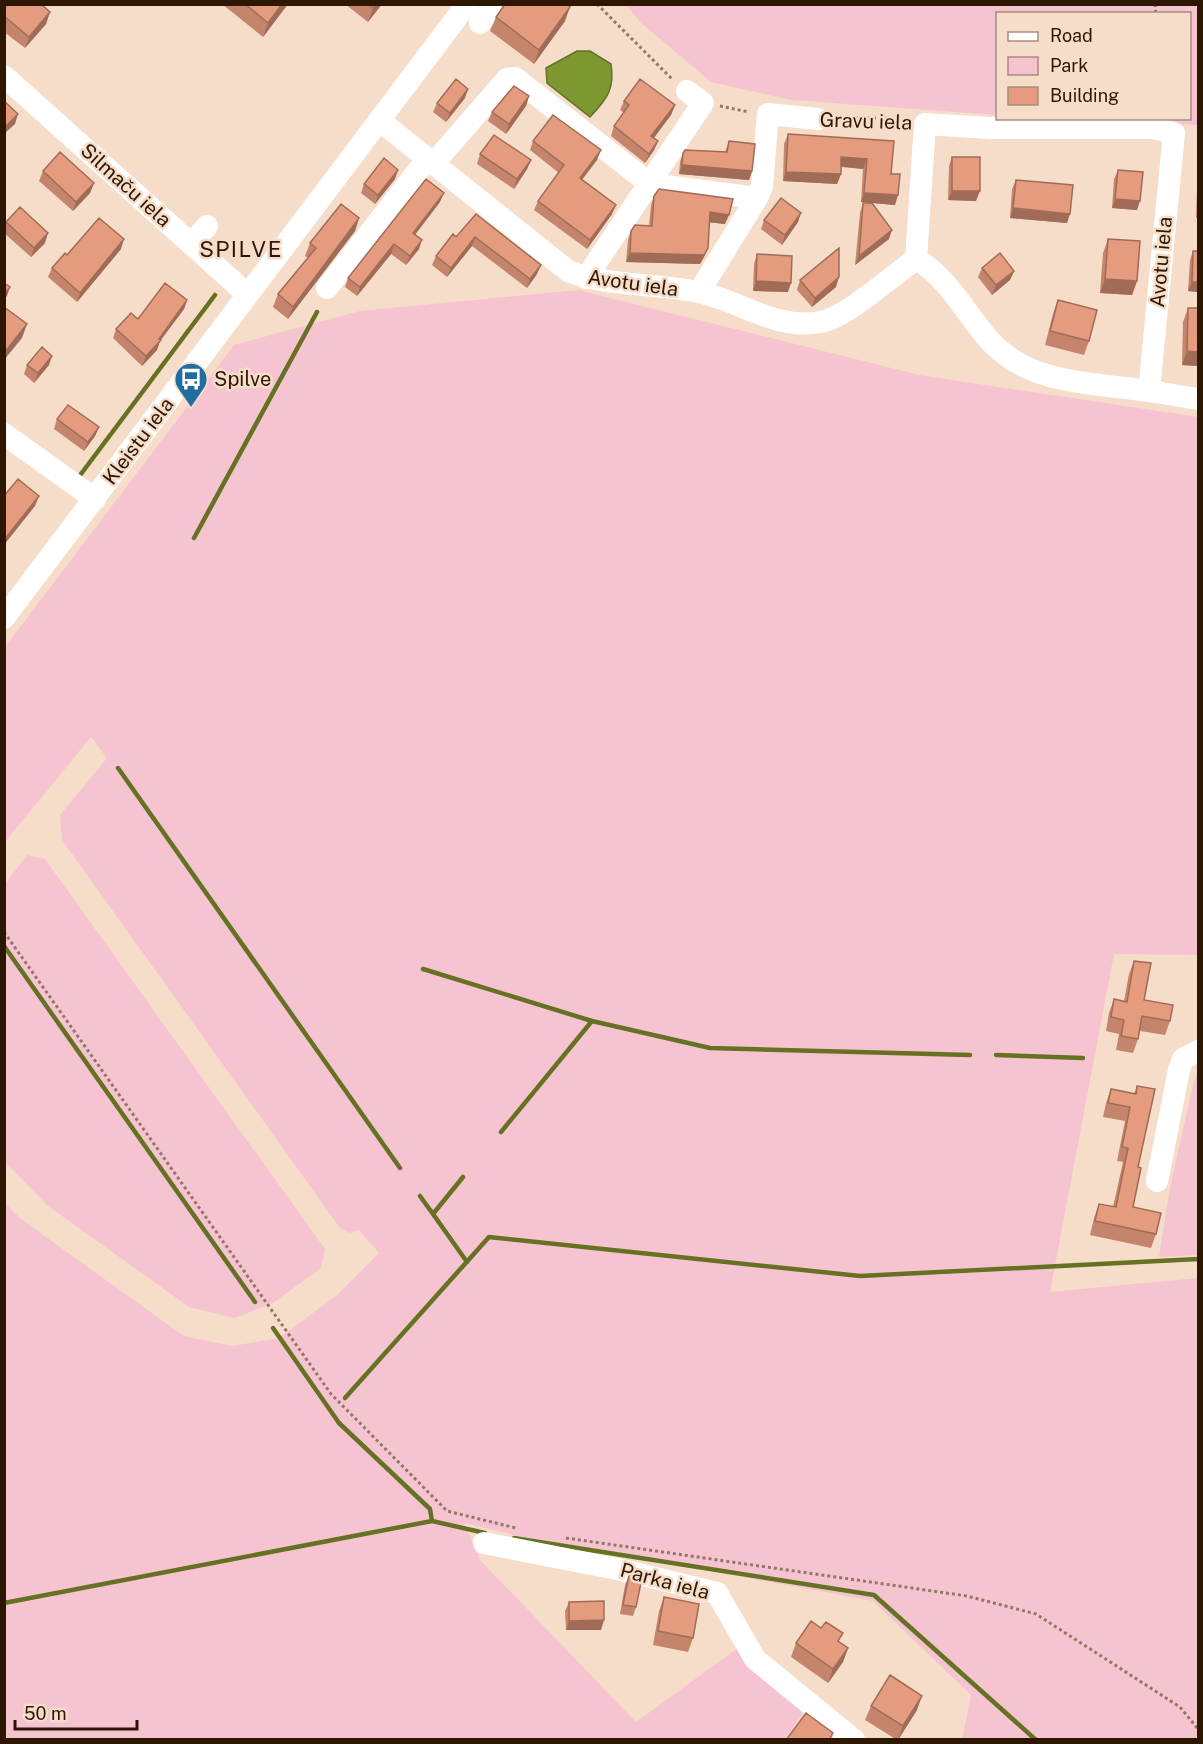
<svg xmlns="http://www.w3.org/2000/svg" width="1203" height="1744" viewBox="0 0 1203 1744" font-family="'Public Sans',sans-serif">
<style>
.green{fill:#f6c4d0}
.water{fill:#7d9731;stroke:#657123;stroke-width:1.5}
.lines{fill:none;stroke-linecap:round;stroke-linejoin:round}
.stream{stroke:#657123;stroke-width:4.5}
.path{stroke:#907864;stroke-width:3;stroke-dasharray:3 3;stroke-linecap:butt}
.minor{stroke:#fff;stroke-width:22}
.wall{fill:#c4856c}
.shaded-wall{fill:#a06c58}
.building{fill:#e49b7e;stroke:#a06c58;stroke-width:1.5}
.labels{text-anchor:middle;stroke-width:5;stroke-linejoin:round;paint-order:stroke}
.street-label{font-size:20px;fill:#2d1703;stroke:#f6ddc9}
.poi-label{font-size:20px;fill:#2d1703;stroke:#f6ddc9;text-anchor:start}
.quarter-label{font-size:22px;letter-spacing:1.5px;fill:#2d1703;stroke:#f6ddc9}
</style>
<rect width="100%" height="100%" fill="#f6ddc9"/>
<path class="green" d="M626,5H1198V125L1042,119L1190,118V14H998L997,115L791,100L711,82L641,23Z
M578,290L919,375L1198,417V955L1114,954L1050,1292L1198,1278V1739H962L971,1695L873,1601L519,1536L464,1523L480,1560L636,1722L738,1648L804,1712L784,1740L5,1739V1203L21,1219L184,1336L232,1346L279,1338L337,1295L379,1253L359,1230L349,1233L340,1228L62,840L60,815L107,758L91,737L5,842V647L234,345L360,311Z
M27,855L45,859L325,1249L321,1268L273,1303L235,1318L189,1307L48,1206L5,1162V884Z
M1198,1072V1255L1159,1257L1170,1187L1195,1077Z"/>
<path class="water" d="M577,51H590L611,64C615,89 607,99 590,117L547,83L546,68Z"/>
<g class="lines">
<path class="stream" d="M78,478L215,295
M194,538L317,312
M118,768L400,1168
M4,946L255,1302
M423,969L592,1021
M996,1055L1083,1058
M501,1132L592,1021L710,1048L970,1055
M463,1177L433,1214L467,1262
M420,1196L433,1214
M273,1328L339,1423L430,1509L432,1521
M345,1398L489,1237L860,1276L1198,1259
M514,1538L874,1595L1036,1740
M4,1603L432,1521L485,1533"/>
<path class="path" d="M597,4L672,79
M1155,4L1156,14
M720,106L749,112
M837,117L908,119
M4,932L331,1394L447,1511L516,1528
M566,1538L967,1596L1036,1614L1180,1707L1198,1729"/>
<path class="minor" d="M480,23L494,4
M4,76L247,294
M379,120L568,271C610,287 655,283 698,292C739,300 777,331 821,322C848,316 892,276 916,259L925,124L991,128H1153L1174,133L1149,391C1095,383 1030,385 990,341C966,314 948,277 916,259
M434,163L507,79L515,78L650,184L757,198L762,186L768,114L818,119
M191,244L207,226
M586,278L703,103L687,91
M327,288L428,158
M699,292L757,198
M1149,391L1198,399
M4,434L95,499
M4,618L467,4
M1157,1181L1179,1070L1183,1059L1198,1051
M484,1543L622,1570L717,1593L755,1659L854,1740"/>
</g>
<path class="wall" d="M222,4H288L263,37Z
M345,4H382L368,22Z
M43,7L50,12L46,24L25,48L4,32V9Z
M496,17L565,21L534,64L490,31Z
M529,96L526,106L506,134L488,121L492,112Z
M465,98L446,122L433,112L437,103Z
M624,101L675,105L671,115L653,138L658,141L654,150L645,163L611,136L614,126L624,113L620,110Z
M788,134L894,141L891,174L895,205L861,202L863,169L841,167V174L837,184L783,181L784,144Z
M533,141L597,160L582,180L612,214L587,249L534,210L538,201L559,173L530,150Z
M729,141L752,171L749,180L679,174L680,162L683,153L725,152Z
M480,154L531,160L527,169L514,189L477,164Z
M952,157L976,201L948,200L949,166Z
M1118,170L1137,210L1112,208L1114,179Z
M43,171L94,183L90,193L73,211L39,181Z
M395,179L375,204L361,193L364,184Z
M1016,180L1067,223L1010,218L1012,189Z
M1198,185V218H1196L1197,189Z
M654,196L725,224L709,222L704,257L700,264L626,262L628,240L631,231L649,226L651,205Z
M440,202L415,235L419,249L406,265L391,254L357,296L345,287L348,278Z
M863,203L889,239L855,265L860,213Z
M476,214L537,274L527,288L472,246L447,277L432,265L436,256L456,237Z
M359,218L355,231L288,319L273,307L278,294L308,258L305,256L310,243Z
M764,220L798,222L782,245L761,229Z
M6,222L45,243L31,257L4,233V226Z
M1108,239L1137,281L1132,295L1100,293L1103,253Z
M121,249L77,302L48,277L52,268L67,255Z
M1193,251H1198V292L1188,291L1190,260Z
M757,254L788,292L753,291L754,264Z
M982,268L1014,271L1010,280L992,295L978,277Z
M800,280L836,287L812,307L797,290Z
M187,300L184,309L160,341L157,350L142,366L113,338L116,329Z
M1058,300L1089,341L1084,355L1045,345L1053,314Z
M1188,308L1198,366L1182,365L1183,322Z
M27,365H49L34,383L24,374Z
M57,419L99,427L95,436L84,451L54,429Z
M1134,961L1144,1000L1170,1021L1165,1035L1140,1031L1138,1039L1133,1053L1116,1050L1119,1034L1106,1031L1109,1013L1114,999L1124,1001L1129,974Z
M1137,1086L1138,1167L1133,1207L1156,1234L1151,1248L1090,1235L1094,1218L1099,1204L1113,1207L1123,1162L1117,1161L1125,1121L1103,1117L1106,1103L1111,1089L1134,1094Z
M629,1575L636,1607L633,1616L620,1614L625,1585Z
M664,1597L693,1638L688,1652L653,1645L659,1611Z
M569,1602L601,1630H566L565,1611Z
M840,1642L848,1648L843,1662L828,1683L791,1657L796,1643Z
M871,1706L917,1710L898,1740H897L865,1720Z"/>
<path class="shaded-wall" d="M282,4H288L263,37L268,23Z
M376,4H382L368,22L373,8Z
M570,7L565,21L534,64L539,50Z
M50,12L46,24L25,48L29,37Z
M468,89L465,98L446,122L450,113Z
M529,96L526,106L506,134L509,124Z
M675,105L671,115L648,146L651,136Z
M18,114L15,124L4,134V128Z
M658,141L654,150L645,163L649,154Z
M601,150L597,160L576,187L580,178Z
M841,157L867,159L863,169L838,166Z
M531,160L527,169L514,189L517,179Z
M682,165L752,171L749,180L679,174Z
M398,170L395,179L375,204L378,195Z
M786,172L841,174L837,184L783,181Z
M94,183L90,193L73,211L76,202Z
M952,191H980L976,201L948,200Z
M444,193L440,202L409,242L413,233Z
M864,193L898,195L895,205L861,202Z
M1115,199L1140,201L1137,210L1112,208Z
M616,205L612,214L587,249L590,240Z
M1013,208L1070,214L1067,223L1010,218Z
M710,212L729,215L725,224L706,222Z
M801,213L798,222L782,245L785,235Z
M359,218L355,231L288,319L293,307Z
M892,230L889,239L855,265L859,256Z
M48,233L45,243L31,257L34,248Z
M475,237L472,246L447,277L451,268Z
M124,239L121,249L77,302L80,293Z
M422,240L419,249L406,265L410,256Z
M394,244L391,254L357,296L360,287Z
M708,248L704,257L700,264L626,262L630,253Z
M541,265L537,274L527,288L530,279Z
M1014,271L1010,280L992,295L996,285Z
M839,277L836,287L812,307L815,298Z
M1105,279L1137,281L1132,295L1100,293Z
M756,281L791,283L788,292L753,291Z
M1192,282H1198V292L1188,291Z
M10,287L7,296L4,299V295Z
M187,300L184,309L160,341L157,350L142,366L146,356Z
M27,324L22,338L4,360L5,352Z
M1187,351L1198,352V366L1182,365Z
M52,356L49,365L34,383L38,373Z
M99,427L95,436L84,451L88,442Z
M39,496L35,506L4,545V540Z
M604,1620L601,1630H566L569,1621Z
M848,1648L843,1662L828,1683L833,1669Z
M922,1696L917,1710L898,1740L903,1726Z"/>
<path class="building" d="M8,4H41L50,12L29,37L4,16V9Z
M245,4H282L268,23Z
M368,4H376L373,8Z
M505,4H566L570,7L539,50L496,17Z
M456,79L468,89L450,113L437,103Z
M640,79L675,105L651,136L658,141L649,154L614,126L629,105L624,101Z
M514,86L529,96L509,124L492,112Z
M4,101L18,114L4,128Z
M553,115L601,150L580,178L616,205L590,240L538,201L564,165L533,141Z
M788,134L894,141L891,174H900L898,195L864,193L867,159L841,157V174L786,172Z
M494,135L531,160L517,179L480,154Z
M729,141L755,144L752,171L682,165L683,153L685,150L727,152Z
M60,152L94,183L76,202L43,171Z
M952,157H980V191H952Z
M384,158L398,170L378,195L364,184Z
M1118,170L1143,172L1140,201L1115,199Z
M426,179L444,193L413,233L422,240L410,256L394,244L360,287L348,278Z
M1016,180L1073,185L1070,214L1013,208Z
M659,189L733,199L729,215L710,212L708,248L704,255L630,253L631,231L635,225L652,226L654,196Z
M781,198L801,213L785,235L764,220Z
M863,203H872L892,230L859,256Z
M341,204L359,218L293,307L278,294L316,248L310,243Z
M20,207L48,233L34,248L6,222Z
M476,214L541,265L530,279L475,237L451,268L436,256L453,234L456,237Z
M99,218L124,239L80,293L52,268L65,253L67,255Z
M1108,239L1140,241L1137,281L1105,279Z
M839,248V277L815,298L800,280Z
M1193,251H1198V282H1192Z
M1000,253L1014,271L996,285L982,268Z
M757,254L792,256L791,283L756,281Z
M4,283L10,287L4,295Z
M165,283L187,300L159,339L161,340L146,356L116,329L131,313L138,319Z
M1058,300L1097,310L1089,341L1050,331Z
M4,307L27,324L5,352L4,351Z
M1188,308H1198V352L1187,351Z
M42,347L52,356L38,373L27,365Z
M68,405L99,427L88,442L57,419Z
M18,479L39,496L4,540V496Z
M1134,961L1151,963L1144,1000L1173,1005L1170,1021L1142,1016L1138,1039L1121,1036L1124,1020L1111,1017L1114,999L1127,1002Z
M1137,1086L1155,1089L1138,1167L1141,1168L1133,1207L1161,1213L1156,1234L1095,1221L1099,1204L1116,1207L1128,1148L1122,1147L1130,1107L1108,1103L1111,1089L1136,1094Z
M629,1575L642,1578L636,1607L623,1605Z
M664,1597L699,1604L693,1638L658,1631Z
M604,1601V1620L569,1621V1602Z
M811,1621L821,1628L826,1622L843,1633L838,1641L848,1648L833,1669L796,1643Z
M890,1675L922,1696L903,1726L871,1706Z
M806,1713L833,1733L829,1740H786Z"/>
<defs>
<symbol id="bus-pin" viewBox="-11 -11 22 30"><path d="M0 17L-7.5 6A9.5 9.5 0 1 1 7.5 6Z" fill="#206da0" stroke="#f6ddc9"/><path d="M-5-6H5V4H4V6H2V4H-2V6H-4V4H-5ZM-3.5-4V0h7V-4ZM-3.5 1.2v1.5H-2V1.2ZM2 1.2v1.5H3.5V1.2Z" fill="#fff"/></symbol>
</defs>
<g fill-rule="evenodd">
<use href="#bus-pin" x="172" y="360" width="38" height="52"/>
</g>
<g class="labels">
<g class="street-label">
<text transform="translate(866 121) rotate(2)" y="7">Gravu iela</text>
<text transform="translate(126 185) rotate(42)" y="7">Silmaču iela</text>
<text transform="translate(1161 262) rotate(-85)" y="7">Avotu iela</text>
<text transform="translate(633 283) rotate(8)" y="7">Avotu iela</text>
<text transform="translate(138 441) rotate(-53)" y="7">Kleistu iela</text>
<text transform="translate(665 1581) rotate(15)" y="7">Parka iela</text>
</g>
<g class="poi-label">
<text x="214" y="386">Spilve</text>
</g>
<g class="quarter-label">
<text x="241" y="257">SPILVE</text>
</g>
</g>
<rect width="1203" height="1744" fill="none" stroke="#2d1703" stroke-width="12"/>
<rect x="996" y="12" width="195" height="108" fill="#f6ddc9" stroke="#a68e7a" stroke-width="1.5"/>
<rect x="1008" y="32" width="30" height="9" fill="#ffffff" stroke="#a68e7a" stroke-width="1.5"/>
<text x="1050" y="42" font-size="18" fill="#2d1703">Road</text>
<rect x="1008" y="57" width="30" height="18" fill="#f6c4d0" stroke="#a68e7a" stroke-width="1.5"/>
<text x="1050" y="72" font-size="18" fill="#2d1703">Park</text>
<rect x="1008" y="87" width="30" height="18" fill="#e49b7e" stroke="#a68e7a" stroke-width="1.5"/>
<text x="1050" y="102" font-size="18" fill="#2d1703">Building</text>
<path d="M15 1720v9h122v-9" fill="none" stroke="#2d1703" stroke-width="3"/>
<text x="24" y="1720" font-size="18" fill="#2d1703" stroke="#f6ddc9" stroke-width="4.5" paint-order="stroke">50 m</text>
</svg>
